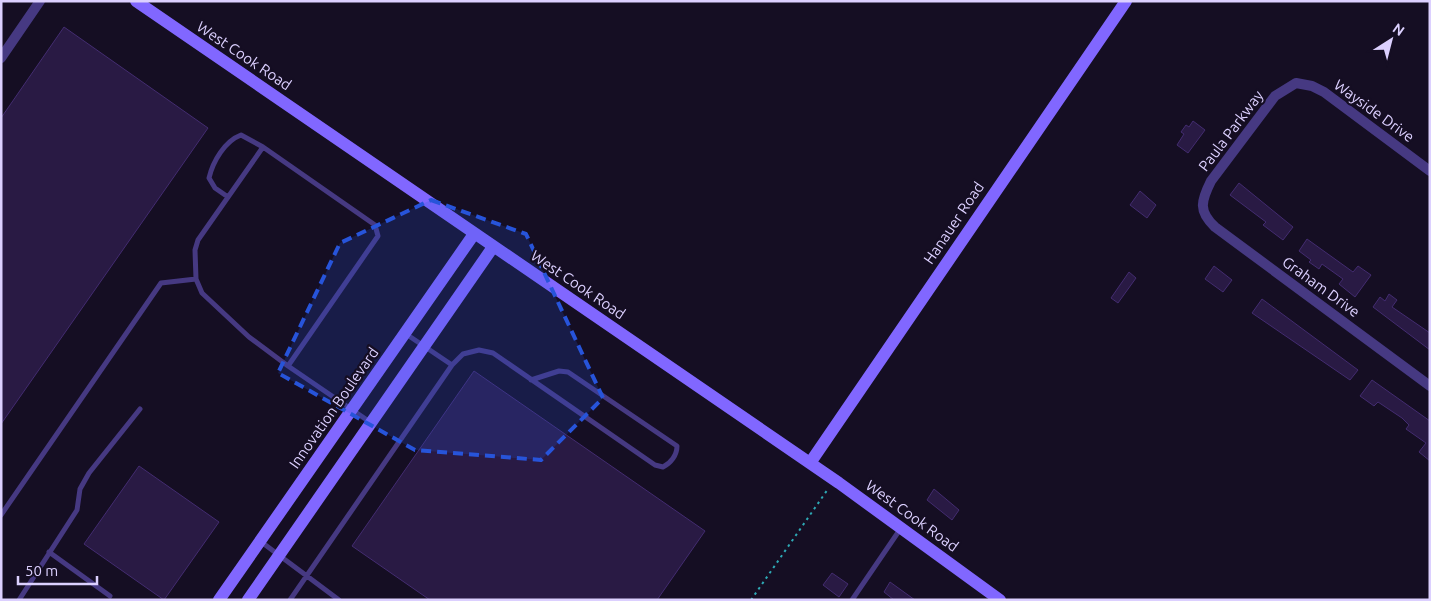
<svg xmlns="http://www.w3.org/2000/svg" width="1431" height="601" viewBox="0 0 1431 601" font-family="Ubuntu,sans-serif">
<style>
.building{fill:#291a44;stroke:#432c70}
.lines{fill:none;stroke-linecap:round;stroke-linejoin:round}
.path{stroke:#2ea9b5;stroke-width:2;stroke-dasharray:2.5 4;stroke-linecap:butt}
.lane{stroke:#463982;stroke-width:5}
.street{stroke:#463982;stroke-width:10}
.secondary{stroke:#8167ff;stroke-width:12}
.marked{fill:#2754da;fill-opacity:0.2;stroke:#2754da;stroke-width:4;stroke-dasharray:10 6;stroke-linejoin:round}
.labels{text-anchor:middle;stroke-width:4.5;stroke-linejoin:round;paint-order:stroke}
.street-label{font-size:15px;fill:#dcd0ff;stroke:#150e23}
</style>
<rect width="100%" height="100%" fill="#150e23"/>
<path class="building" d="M64,27L208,128L1,424V118Z
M1193,121L1205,130L1188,153L1177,145L1184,134L1181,132L1186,125L1189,127Z
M1239,183L1293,227L1283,240L1263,225L1266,222L1230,195Z
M1140,191L1156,205L1147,218L1130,205Z
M1307,239L1353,272L1358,266L1371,275L1355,297L1339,284L1343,279L1322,264L1319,269L1309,262L1311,260L1299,251Z
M1214,266L1232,280L1223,292L1205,279Z
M1129,272L1136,278L1118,303L1111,298Z
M1389,294L1397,300L1392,307L1430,333V350L1373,307L1380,297L1385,301Z
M1262,299L1358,370L1350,380L1252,313Z
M474,371L705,531L657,600H430L352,546Z
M1372,380L1430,421V461L1419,452L1426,443L1406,429L1409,425L1402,418L1378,402L1374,406L1360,396Z
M139,466L219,522L164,600L84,544Z
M934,489L959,510L952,520L927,500Z
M832,573L848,584L839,597L823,585Z
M890,582L915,600H894L884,592Z"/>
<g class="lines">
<path class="path" d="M751,600L828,489"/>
<path class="lane" d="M228,197L215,188L209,178C213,161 225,141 241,135L263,147
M406,334L452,365
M288,366L249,337L202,293L196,279L195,250L198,240L263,147L375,225L378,236L288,366L370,422
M1,515L161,283L196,279
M260,541L339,600
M49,552L110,596
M19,600L77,510L80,489L89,473L140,409
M290,600L452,365L463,354L479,350L493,353L655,465L663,467C671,463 677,455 677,446L568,372L559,371L531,380
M852,600L901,528"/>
<path class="street" d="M1,58L40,1
M1430,171L1324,92L1312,86L1296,83L1275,96L1211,181C1201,201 1198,211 1215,227L1430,386"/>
<path class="secondary" d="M136,1L839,483L1000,600
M810,463L1126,1
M219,600L474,234
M248,600L493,247"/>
</g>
<path class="marked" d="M431,200L526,234L603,398L541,460L415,450L278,373L340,243Z"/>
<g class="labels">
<g class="street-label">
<text transform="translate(244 56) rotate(34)" y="5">West Cook Road</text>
<text transform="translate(1374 111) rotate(36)" y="5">Wayside Drive</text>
<text transform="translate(1231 131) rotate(-53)" y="5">Paula Parkway</text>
<text transform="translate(954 223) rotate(-56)" y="5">Hanauer Road</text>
<text transform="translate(578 285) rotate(34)" y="5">West Cook Road</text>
<text transform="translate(1321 287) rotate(36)" y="5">Graham Drive</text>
<text transform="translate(334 408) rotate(-55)" y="5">Innovation Boulevard</text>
<text transform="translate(912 516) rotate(36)" y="5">West Cook Road</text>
</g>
</g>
<rect width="1431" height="601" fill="none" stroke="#dcd0ff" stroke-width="5"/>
<g transform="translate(1391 40) rotate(36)" stroke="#150e23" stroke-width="4" paint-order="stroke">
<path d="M0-4L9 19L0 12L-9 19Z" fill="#dcd0ff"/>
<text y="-8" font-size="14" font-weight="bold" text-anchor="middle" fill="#dcd0ff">N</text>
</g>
<path d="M18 576v8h79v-8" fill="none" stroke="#dcd0ff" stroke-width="2.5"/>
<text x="25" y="576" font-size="15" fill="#dcd0ff" stroke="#150e23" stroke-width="4" paint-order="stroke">50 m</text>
</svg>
